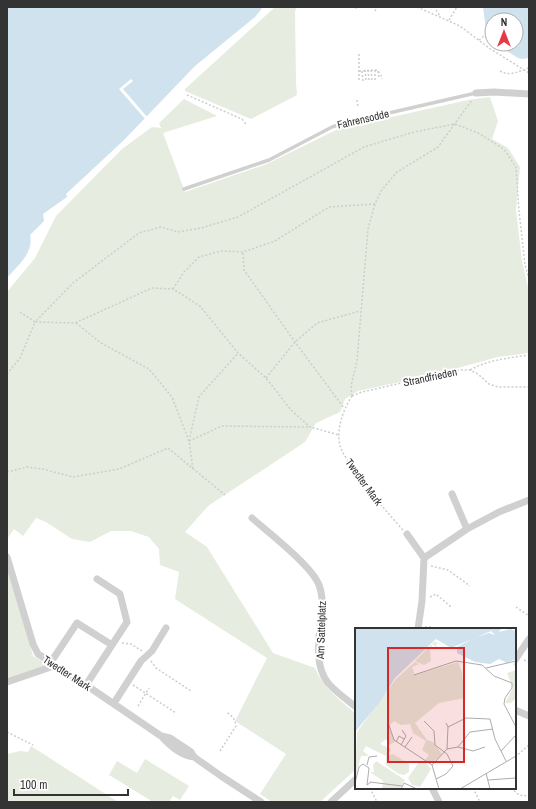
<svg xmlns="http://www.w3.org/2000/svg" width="536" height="809" viewBox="0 0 536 809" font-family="'Archivo Narrow',sans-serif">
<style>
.green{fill:#e6ecdf}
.water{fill:#cfe2ee}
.pier{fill:#fff}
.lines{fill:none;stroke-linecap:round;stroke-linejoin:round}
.path{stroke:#cdcdcd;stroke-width:1.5;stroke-dasharray:2 2;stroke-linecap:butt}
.lane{stroke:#d0d0d0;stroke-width:3.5}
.street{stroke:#d0d0d0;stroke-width:7}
.labels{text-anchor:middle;stroke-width:4;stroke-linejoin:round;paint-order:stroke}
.street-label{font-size:11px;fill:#333;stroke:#fff}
.inset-road{fill:none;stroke:#adadad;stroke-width:1}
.view{fill:#d62828;fill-opacity:0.15;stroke:#d62828;stroke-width:2}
.inset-edge{fill:none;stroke:#333;stroke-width:2}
</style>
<rect width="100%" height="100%" fill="#fff"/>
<path class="green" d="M275,7H297L295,11L296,83L297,95L251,119L185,91V89Z
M490,97L498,121L492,139L508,148L520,167L516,210L522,261L529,292V353L498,357L428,376L358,391L345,399L340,412L316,423L305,442L208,506L185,532L207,547L273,653L315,668C323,688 340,700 356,714V769L320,802H272L260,794L286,754L235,721L267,658L175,599L179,572L160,565L159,549L149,537L131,531H111L90,542L72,539L46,522L36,518L23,536L14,529L7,539V292L35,258L56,216L122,149L152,127L161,128L159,123L184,99L217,116L163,133L185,192L267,164L338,129L468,100Z
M7,568L14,587L33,656L44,662L46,667L7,681Z
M31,746L118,802H7V754L20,751L28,752Z
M145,759L189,786L180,800L173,796L169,802H153L109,775L117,761L137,773Z"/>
<path class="water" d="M7,7H263L255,17L195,66L124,140L66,194L67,197L43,214L44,221L30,235C34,253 18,265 7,278Z
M483,7H529V58L522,59L518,58L496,44H516V20H492V41L487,38Z"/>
<path class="pier" d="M131,79L133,81L123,89L148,118L146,120L119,89Z"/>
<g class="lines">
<path class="path" d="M355,7L357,10
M417,7L460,26L489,48L529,73
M436,10L440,16
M375,11L377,7
M449,20L457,7
M479,40L484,36
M359,54V81
M365,70L366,80
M368,70L369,80
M371,70L372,80
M375,70V80
M359,71L377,70L381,75L382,79
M362,71L363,81
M378,71L379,79
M500,71C510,77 519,71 529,68
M187,95L242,119L246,124
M357,100L358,107
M243,253L244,270L295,342L344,408
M173,289L184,272L199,257L221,251L243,252L275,241L329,207L375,204
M20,312L35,322L73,283L139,233L161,227L178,232L201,228L238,217L364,147L414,132L455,124L478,133L504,149L516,167L519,211L525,265L529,279
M76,323L101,343L149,369L172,397L189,441L193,469
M470,370C488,360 508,358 529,355
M7,374L20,358L35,322L75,323L152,288L173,289L200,306L238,353L266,378L291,410L310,427L339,435
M266,378L295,342L317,323L360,311
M352,396L351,386L357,361L368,229L375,204L381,191L397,172L438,147L472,100
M352,396L362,392L459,370H470L478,374L489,384L498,387H529
M352,396C343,410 336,429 340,446C343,455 349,462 354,470C369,491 385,510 403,530
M189,441L222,426L310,427
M189,441L199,397L238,353
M7,472L27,467L43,469L73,477L119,469L168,448L225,495
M431,566L448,570L470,586
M430,597L436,594L451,607
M516,607L529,616
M425,627H432L435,629
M122,643L131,644L142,651
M524,660L529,662
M151,661L156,668L191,691
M133,685L176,713
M138,706L149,688
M7,732L33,745
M220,751L236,726C235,718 232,716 226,712
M515,757L529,745
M370,788L377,802
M473,788L480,802
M511,788L519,795L529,796"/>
<path class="lane" d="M184,189L269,160L332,127L341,124L476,93"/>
<path class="street" d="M476,93L494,92L529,94
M452,494L467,529
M252,518C269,533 312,566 319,585C323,596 323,607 321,618C319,639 314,665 328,683C336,692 347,700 356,707
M407,534L424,558L422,601L418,629
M7,557L33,644L38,654L51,662L54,666L86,685L161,736L170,738L191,752L194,757L221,776L261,802
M424,558L467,529L499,512L529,500
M515,660L529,639
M51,662L77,623L112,645
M7,682L54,666
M86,685L127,622L120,594L97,579
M114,703L141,661L152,651L166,628
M515,710L529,716
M161,736C169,745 182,756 194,757
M432,788L439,802
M331,802L356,779"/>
</g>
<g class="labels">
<g class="street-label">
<text transform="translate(363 119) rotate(-13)" y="4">Fahrensodde</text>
<text transform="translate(430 377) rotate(-12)" y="4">Strandfrieden</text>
<text transform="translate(364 482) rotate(54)" y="4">Twedter Mark</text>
<text transform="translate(321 630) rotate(-88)" y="4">Am Sattelplatz</text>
<text transform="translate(67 673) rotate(33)" y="4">Twedter Mark</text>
</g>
</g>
<g transform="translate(355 628)">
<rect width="161" height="161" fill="#fff"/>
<path d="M79,14H81L91,19L81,15L82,20L78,16L75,21L76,33L69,37L60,33ZM60,34L64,36L57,39L60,47L103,34L107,44L110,70L84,75L60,95L72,112L78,114L87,126L75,136L70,132L74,127L67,122L71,113L58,105L55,96L46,97L39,93L34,98L40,114L34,117L31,111L25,116L36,121L32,128L38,126L54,136V144L49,147L44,146L31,137V128L11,118L8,123L14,128H6L0,152L2,104L41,51ZM161,34V70L156,75H150L158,60L152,45L161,42L158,35ZM21,133L50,152L44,161H27L28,153L15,144H19L18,137ZM64,134L71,135L76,141L65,159L57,157L53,150Z" fill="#e6ecdf"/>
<path d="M0,0H147L144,4L155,1L161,3V31L152,35L144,31L135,36L120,34L102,25V19L119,10L134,5L140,7L136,3L96,20L81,11L40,50L25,74L0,104Z" fill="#cfe2ee"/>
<path class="inset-road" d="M131,40L161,33M59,47L101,33L127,37L139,48L157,55V60L150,70L149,76L161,99M69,93L79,103L80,117L92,126L98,138L91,146L81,151M34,97L39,112L77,137M93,99L111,90L135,91L140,111L151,133M41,114L44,108L49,111M46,117L51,108L47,102M50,119L57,109M103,119L115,104L138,101M92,121L103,119L118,123L130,119M146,123L161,107M12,137L14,129L22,128M131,145L135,161M133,152L161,150M15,154L47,158M0,155L4,139L8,136L14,140L12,157L16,154M46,161L49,155L62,161M84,161L77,137L92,121L93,99L91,95M105,161L161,128"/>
<path class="view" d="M33,20H109V134H33Z"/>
<rect width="161" height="161" class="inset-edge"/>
</g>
<rect width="536" height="809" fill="none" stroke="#333333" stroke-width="16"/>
<g transform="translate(504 32)"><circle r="19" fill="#ffffff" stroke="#adadad"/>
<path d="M0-3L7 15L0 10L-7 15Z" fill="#e63946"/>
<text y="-6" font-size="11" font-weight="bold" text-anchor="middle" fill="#333333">N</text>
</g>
<path d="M14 789v6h114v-6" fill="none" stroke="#333333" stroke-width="2"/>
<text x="20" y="789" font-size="12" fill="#333333" stroke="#ffffff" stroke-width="3" paint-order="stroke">100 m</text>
</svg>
